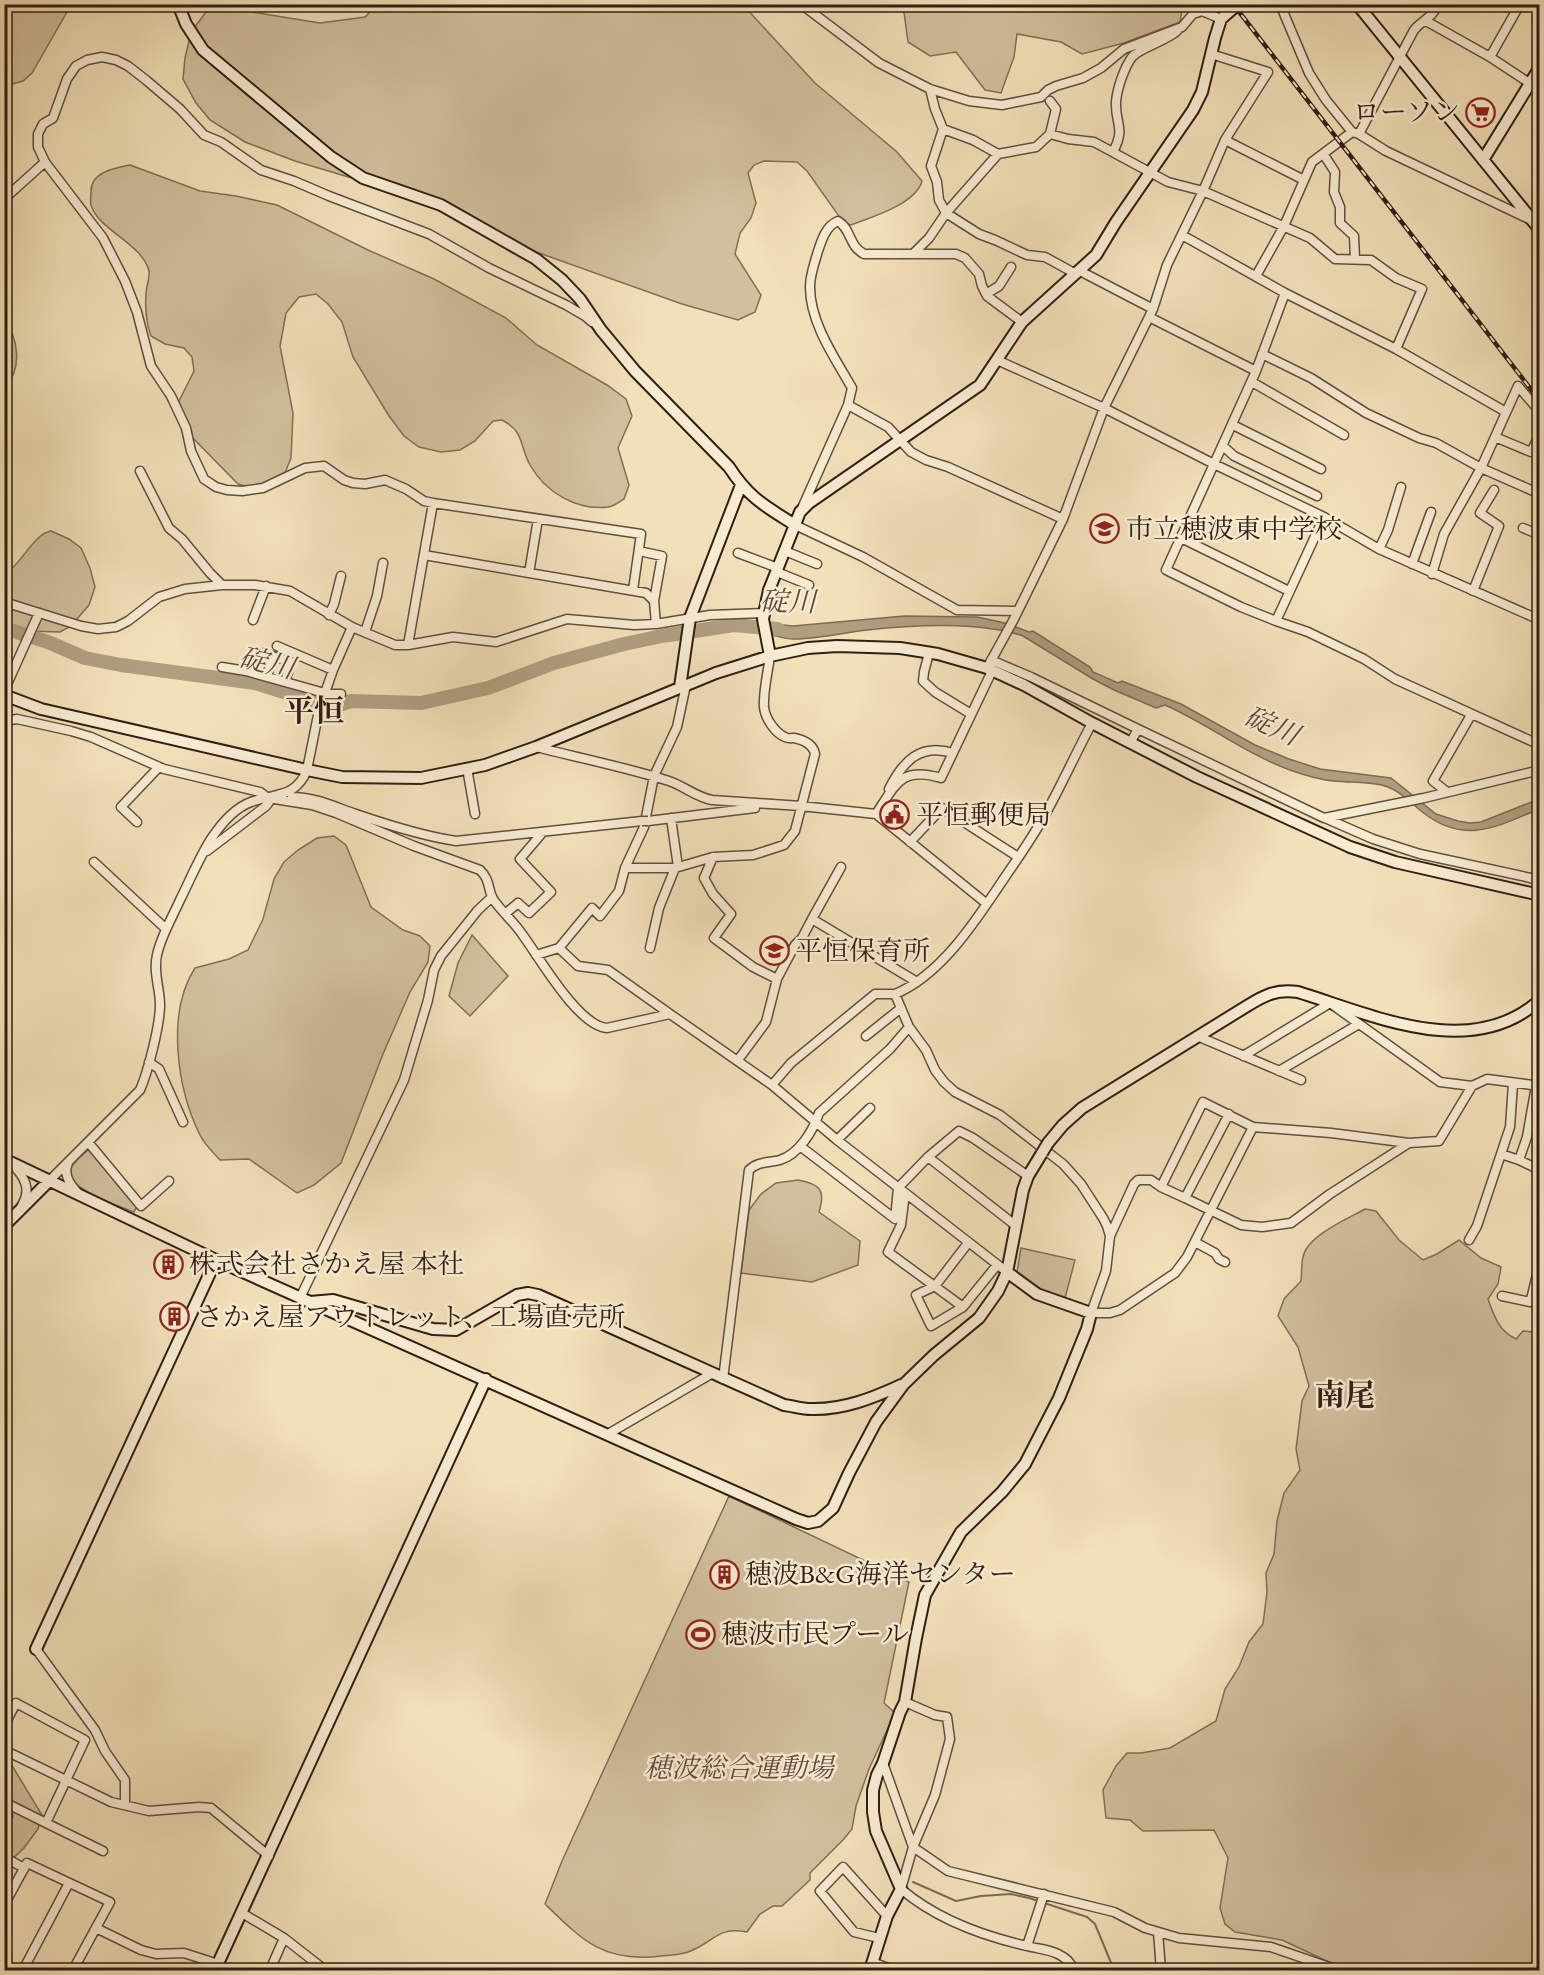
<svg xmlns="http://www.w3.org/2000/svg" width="1544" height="1975" viewBox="0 0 1544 1975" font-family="'EB Garamond','Noto Serif JP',serif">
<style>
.green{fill:#d1bf9d;stroke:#816e58;stroke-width:1.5}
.water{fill:#b09e81;stroke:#7d6b55;stroke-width:1.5}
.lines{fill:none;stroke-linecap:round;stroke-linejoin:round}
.stream{stroke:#7d6b55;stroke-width:2}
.river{stroke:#b09e81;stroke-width:14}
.street-casing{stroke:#614e3d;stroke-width:11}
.secondary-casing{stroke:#311e14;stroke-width:14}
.street{stroke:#f7ebd2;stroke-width:8}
.secondary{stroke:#f7ebd2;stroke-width:10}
.rail-casing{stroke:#311e14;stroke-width:4.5}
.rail{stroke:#f7ebd2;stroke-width:2;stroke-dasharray:7;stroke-linecap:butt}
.street-bridge-casing{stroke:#614e3d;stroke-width:11;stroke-linecap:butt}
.secondary-bridge-casing{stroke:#311e14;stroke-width:14;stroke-linecap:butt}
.street-bridge{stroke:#f7ebd2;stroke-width:8}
.secondary-bridge{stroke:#f7ebd2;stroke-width:10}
.labels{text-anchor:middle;stroke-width:5;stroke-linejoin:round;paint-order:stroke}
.poi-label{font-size:27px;fill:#311e14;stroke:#f7ebd2;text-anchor:start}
.park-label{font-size:27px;font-style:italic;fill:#614e3d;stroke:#f7ebd2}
.water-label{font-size:28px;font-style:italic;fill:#5d4b3a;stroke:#f7ebd2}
.quarter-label{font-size:30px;font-weight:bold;fill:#311e14;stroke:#f7ebd2}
</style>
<rect width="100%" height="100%" fill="#f2e0b9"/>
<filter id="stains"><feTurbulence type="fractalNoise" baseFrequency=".00333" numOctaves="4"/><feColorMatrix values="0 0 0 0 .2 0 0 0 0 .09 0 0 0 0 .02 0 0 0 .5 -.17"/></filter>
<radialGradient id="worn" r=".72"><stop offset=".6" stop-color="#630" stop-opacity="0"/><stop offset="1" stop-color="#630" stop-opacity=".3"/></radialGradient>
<path class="green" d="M5,4L71,5L32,73L23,81L5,86Z
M378,4L743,5L815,83L897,152L922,181C916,204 872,217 851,225L843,222L807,171L797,162L764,161L754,165L748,173L756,203L751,218L740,233L735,254L761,295L755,312L738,320L682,304L539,253L392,190L295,161L245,142L210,120L196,103L183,79L185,58L191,32L206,12L223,6L258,13L320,23L365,17Z
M903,5V4L1183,5L1180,22L1124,43L1082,54L1061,42L1017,34L1014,57L1001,93L985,90L956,52L930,56L908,42Z
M130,165L200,191L236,196L277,205L368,250L434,279L506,318L537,345L607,385L626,399L632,416L618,448L629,485L624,499C619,502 614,506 608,507C577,511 545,492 530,465C519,445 525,432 502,420L493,421L475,441L460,450L441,452L419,447L404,436L389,416L353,357L342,322L328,304L316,294L299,297L286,313L280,346L293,413L291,458L282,480L264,491L238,484L186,431L176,407L194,371L192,357L184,348L165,344L151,336C146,323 145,309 146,294C146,287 150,278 149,271C142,243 98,230 91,205C90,201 91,196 91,191C91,172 115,168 130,165Z
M4,319C18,337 23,369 5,386Z
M51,531L69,539L81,548L90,568L95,587L89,605L71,626L60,632L28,631L5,626L4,575C23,563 33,534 51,531Z
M334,836L346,845L371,907L403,930L420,936L430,946L428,962L410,992L383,1054L341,1163L314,1185L297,1193L249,1159L220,1160C213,1152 204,1144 200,1135C177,1089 166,1012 195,968L229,959L248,950L263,919L274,879L284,862L298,850L317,838Z
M472,935L508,976L470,1016L449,996L458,963Z
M89,1149L137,1206L134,1212C119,1206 66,1189 70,1170C72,1162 84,1154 89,1149Z
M798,1180C820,1184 826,1190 819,1212L860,1241L858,1265L812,1282L741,1273L749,1210L761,1194L776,1183Z
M1365,1209L1376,1211L1399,1240L1423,1260L1437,1254L1459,1240L1481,1258L1501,1267L1498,1284L1488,1299C1494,1316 1499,1331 1516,1339L1523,1331L1540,1333V1956L1535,1959L1530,1970H1346L1282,1940L1235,1932L1225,1924L1220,1908L1228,1858L1214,1830L1143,1831L1130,1820L1106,1818L1103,1790L1116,1766L1127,1753H1141L1170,1748L1216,1721L1225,1689L1239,1667L1249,1642L1263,1624L1267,1592L1266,1573L1274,1554L1277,1521L1284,1493L1300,1470L1296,1449L1302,1401L1309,1386L1298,1347L1278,1316L1284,1299L1301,1281C1302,1273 1301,1265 1303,1257C1307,1236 1347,1219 1365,1209Z
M1021,1248L1075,1260L1065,1298L1043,1291L1017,1272Z
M729,1496L909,1582L884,1703L895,1713L869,1769L856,1806L852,1829L844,1839L810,1873V1880L782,1906H773L760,1914L747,1932C718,1927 717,1939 693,1950C683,1955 672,1955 661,1956C604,1963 583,1941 545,1904L562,1861Z
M5,1754L42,1815L38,1829L24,1848L5,1866Z"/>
<path class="water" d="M904,616L977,617L1005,623L1029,632L1033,631L1090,667L1093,672L1118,683L1122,681L1181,704L1255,745L1289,759L1320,769L1391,778L1436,814L1458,821L1470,823L1481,822L1539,799V809C1498,826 1466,845 1425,814C1413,805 1402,792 1388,787C1372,781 1352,783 1334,781C1320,780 1304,775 1290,770C1246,754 1208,724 1165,705L1156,708L1114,690L1093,679L1023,636C980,621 911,625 867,630C843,633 817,639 793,639C784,639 775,635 766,634L764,623L793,626Z"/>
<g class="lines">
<path class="stream" d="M913,1882L956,1901L981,1896L1011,1894L1029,1898L1087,1917L1095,1924L1114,1970"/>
<path class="river" d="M4,628L48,642L85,658L121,665L255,683L309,700L336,706L351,701L421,703L488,688L554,663L624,644L662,636L734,625L778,629"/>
<defs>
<path id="street" d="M801,4L879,63L930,89L969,101L1002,105L1041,97L1048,90L1056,86L1083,78L1101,68L1124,49L1182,27L1193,14L1202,11L1221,19
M1280,4L1309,73L1326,100L1352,132L1359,134L1386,151L1531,220
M1426,21L1490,57L1540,90
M1490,57L1520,4
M930,89L935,109L943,129L931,166L937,182L939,200L946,213L979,234L995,240L1027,255L1045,257L1076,274
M1050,101L1056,109L1050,134
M943,129L973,140L998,154
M1359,134L1414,30C1423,19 1432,19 1438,4
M1225,140L1304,180
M1113,152C1126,127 1115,125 1116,102C1117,89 1124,68 1132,57C1140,48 1166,41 1177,31
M1324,155L1335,172L1334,192L1340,207V223L1354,236L1355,259
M4,199L45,162
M1182,235L1285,293L1396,349L1506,412
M913,254L929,238L946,213L998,154L1036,147L1050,134L1068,139L1094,142L1168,182L1203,191L1310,238L1335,259L1371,260L1396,278L1422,289L1396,349
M1080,271L1153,309
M1256,276L1284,226L1312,162L1352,132
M986,294L999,286L1011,267
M1149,317L1256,371
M592,322L585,316L566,305L489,268L429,234L329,196L294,181L261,170L221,142L204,135L180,109L146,80L128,66L116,60L102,57L87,60L76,66L67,79L53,118L43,124L38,134V147L45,162L103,238L125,281L137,312L151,366L171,396L186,428L191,451L204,479L216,487L227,490L242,491L263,488L305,468L324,466L344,480L353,483L365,484L385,480L406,489L424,501L433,503L641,534L633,590
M1262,354L1311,378L1366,413L1419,438L1436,443L1481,468L1540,494
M997,360L1104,408L1214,464L1324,517L1379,549L1540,620
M1252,382L1344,435
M848,405L888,427L911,452L926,460L948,467L1063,519
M1233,425L1321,469
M1495,437L1531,452L1540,434
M1223,446L1234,456L1317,496
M140,471L169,528L182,539L210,573L222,585
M803,506L848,405L852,388C835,358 810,323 810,287C810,274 815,262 818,251C822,239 826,226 838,221C852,230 848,245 864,254H956L965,258L979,274L982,286L987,296L1022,322
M1324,517L1276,621L1308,632L1364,659L1395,679L1540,745
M795,525L863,557L957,610L1017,611
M1523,528L1540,535
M1181,538L1289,591
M1379,549L1388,530L1401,487
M639,551L662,556L654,601
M785,551L817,564
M738,553L778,568
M424,555L646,593L654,601L656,624
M1412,564L1431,512
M777,572L809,585
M529,573L538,519
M1432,574L1444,534L1481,468L1518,386L1540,412
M1473,591L1499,526L1480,513L1494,490
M4,602L81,626L98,629L116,627L128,621L159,597L185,589L222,585H255L290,591L352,627L395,645H408L453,637L496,642L567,619L634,625L656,624L710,615L764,613
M329,615L334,604L341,576
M253,620L266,586
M1276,621L1241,607L1166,570L1256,371L1285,293
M365,632L377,596L383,563
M408,645L433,503
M277,646L333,670
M264,653L272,656
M929,653L924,672L923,681L935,692L971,714
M991,660L1031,677L1138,729
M222,667L246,671L328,694H341
M987,668L1014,619L1063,519L1104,408L1153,309L1167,265L1203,191L1225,140L1268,72L1211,54
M267,677L272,656L291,662L285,682
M686,685L677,727L654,776L644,827L625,868H675L713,857L753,855L784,845L795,831L815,754C813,744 804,740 794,738C792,738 788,739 785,737C775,733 765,718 764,707C763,691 768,672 770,656
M4,691L39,613
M4,721L17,719L71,731L91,737L164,769L260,792L268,798L312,805L336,813L414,846L480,870C491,881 487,888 493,899C501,911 514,922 522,934C539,957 578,1026 607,1028L670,1014L772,1085L837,1140L1007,1272
M1092,723C1076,753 1062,784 1046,813C1032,839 1015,862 999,886C973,925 939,976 895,994L909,1027L926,1050L935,1070L944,1082L955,1092L1000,1115L1063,1164L1081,1184L1103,1218L1107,1226L1110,1236L1106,1271L1091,1313H1110L1120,1310L1175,1273L1187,1257L1253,1127L1331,1133L1409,1143L1439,1141L1472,1086
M1130,743L1138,729L1324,818L1424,798L1540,770
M536,747C580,758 625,767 669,781C684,786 696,797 712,800L801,806L876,814L987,904
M467,768L475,814
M889,789C903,761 920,743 953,753
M1447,792L1433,781L1471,715
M292,797C315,797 335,807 356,814C388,825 423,836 456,841L642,821
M876,814C896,784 901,766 941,778L992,671
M671,818L678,867
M1325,818L1373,839L1420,854L1540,880
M648,821L755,808
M137,822L121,807L159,767
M910,842L942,808L1018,857
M207,851L266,806L269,802L268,798
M713,857L704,878L713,894L731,914L714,938L753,967L777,979
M94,862L166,929
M625,868L619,891L600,916L592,908L559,948L578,966L608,970L670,1014
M506,913L518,903L529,913L551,892L520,859L543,832
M812,919L841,867
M650,948L659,908L675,868
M536,955L559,948
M866,1036L901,1008
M1197,1036L1301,1080
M1243,1056L1330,1003L1440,1082L1472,1086L1487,1079L1540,1086
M738,1060L766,1022L777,979L795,945L802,938L812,919L917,982
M149,1062L159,1069L183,1122
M1279,1071L1359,1024
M772,1085L791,1063L875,994H895
M1229,1114L1185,1198L1241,1225L1262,1227L1291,1223L1330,1194L1409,1143
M837,1140L870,1108
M88,1142L141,1206L169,1181
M800,1146L895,1219L898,1188L928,1157L959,1131L973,1138L1028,1176
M1501,1154L1519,1160L1527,1137L1536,1086
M928,1157L1015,1225
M1519,1160L1540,1170
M68,1163C63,1175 70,1185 79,1194
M12,1164C24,1176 32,1189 22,1205
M50,1180L140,1090C148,1072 160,1025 160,1005C160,989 153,972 157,955C161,936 172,918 180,900C190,880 199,858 211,839C221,824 234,808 251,802C275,793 296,798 307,770L319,710L333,670L352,627
M905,1193L901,1225L888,1252L963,1307
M1185,1198L1161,1187L1203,1102L1253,1127
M1110,1236L1134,1184L1138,1180H1151L1161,1187
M1469,1240L1477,1226L1510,1127L1513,1084
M1195,1242L1215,1253L1219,1259L1225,1262
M968,1243L935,1286L916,1295L931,1326L963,1307L997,1265
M1502,1296L1530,1302C1534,1291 1535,1277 1540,1267
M300,1298L404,1080L428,1000L434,970L441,956L478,910L492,897
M723,1379L749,1170C758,1161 769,1163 780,1160C799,1154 813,1131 819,1113L890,1049L909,1027
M608,1434L711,1374
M36,1649L95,1730L105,1751L125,1780V1804
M905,1702L935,1715L947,1717L950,1739L935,1795L913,1847L901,1889C935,1918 983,1936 1027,1946C1038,1949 1048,1949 1058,1954C1066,1958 1071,1962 1073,1970
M4,1726L16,1703L85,1740L46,1823L4,1802
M4,1750L111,1802L149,1811L199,1807L211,1808L269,1856
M883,1763L913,1847L948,1871L1114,1912L1145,1928L1179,1938L1271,1947L1338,1970
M46,1823L103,1851
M4,1824L8,1816
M4,1857L24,1868
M4,1905L27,1863L110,1902L73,1970
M242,1913L284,1938L325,1970
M96,1928L141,1950L156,1954L184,1953L218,1964
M1158,1932L1161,1970
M879,1938L854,1932L820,1891L843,1867L887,1916
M1027,1946L1044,1894
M872,1962L893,1970
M23,1970L69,1883
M270,1970L284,1938
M1535,1970L1540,1963"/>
<path id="secondary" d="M178,4L186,24L203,50L331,157L363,178L441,205L536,259L562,280L580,299L601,330L635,371L729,467C749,498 765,506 795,525
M1357,4L1540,230
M1483,160L1540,67
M770,656L763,619L769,590L800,512L809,503L980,385L1022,322L1096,255L1116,222L1193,110L1202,92L1215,38L1221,19L1238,4
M680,687L690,618L741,485
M4,695L41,709L307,770L342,777L421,778L485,765L536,747L716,673L770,656L808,648L837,646L900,648L938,654L987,668L1024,685L1092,723L1197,777L1350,847L1395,862L1540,895
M1048,1143L1063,1125L1082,1108L1247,1006C1265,995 1276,989 1298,992C1373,1015 1471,1062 1540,1000
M4,1159L216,1260L796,1519L808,1523L818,1521L833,1508L849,1473L876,1422L903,1385L934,1355L979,1318L998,1291L1007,1272L1023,1190L1028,1176L1042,1153
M4,1226L50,1180
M310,1302L333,1300L433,1329L456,1330L517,1295L528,1293L538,1295L784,1405C793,1406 802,1409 811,1409C843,1410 873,1398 901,1385
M36,1649L216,1260
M215,1970L486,1379
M870,1970L887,1916L901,1889L876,1831L873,1812V1790L877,1775L883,1763L900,1712L905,1702L916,1638L925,1595L961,1532L1002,1492L1025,1464L1059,1398L1087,1329L1091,1313L1037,1294L1007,1272"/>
</defs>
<use href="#street" class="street-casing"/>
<use href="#secondary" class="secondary-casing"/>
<use href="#street" class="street"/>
<use href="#secondary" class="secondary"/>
<defs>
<path id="rail" d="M1233,4L1540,401"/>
</defs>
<use href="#rail" class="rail-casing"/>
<use href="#rail" class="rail"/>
<defs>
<path id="street-bridge" d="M642,821H648"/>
<path id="secondary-bridge" d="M1042,1153L1048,1143"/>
</defs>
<use href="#street-bridge" class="street-bridge-casing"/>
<use href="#secondary-bridge" class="secondary-bridge-casing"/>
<use href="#street-bridge" class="street-bridge"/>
<use href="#secondary-bridge" class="secondary-bridge"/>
</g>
<defs>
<symbol id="supermarket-ring" viewBox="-11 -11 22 22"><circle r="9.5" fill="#f7ebd2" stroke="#8f2418" stroke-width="1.5"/><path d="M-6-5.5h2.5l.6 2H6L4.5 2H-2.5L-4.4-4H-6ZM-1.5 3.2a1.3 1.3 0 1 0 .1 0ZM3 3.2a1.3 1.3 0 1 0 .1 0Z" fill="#8f2418"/></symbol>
<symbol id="school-ring" viewBox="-11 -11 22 22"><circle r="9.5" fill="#f7ebd2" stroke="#8f2418" stroke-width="1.5"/><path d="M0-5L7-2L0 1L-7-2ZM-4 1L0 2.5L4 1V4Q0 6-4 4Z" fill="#8f2418"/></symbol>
<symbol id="civic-ring" viewBox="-11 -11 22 22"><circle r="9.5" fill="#f7ebd2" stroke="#8f2418" stroke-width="1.5"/><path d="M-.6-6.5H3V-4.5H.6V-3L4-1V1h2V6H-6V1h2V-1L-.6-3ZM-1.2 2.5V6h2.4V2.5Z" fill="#8f2418"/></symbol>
<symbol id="building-ring" viewBox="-11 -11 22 22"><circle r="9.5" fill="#f7ebd2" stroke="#8f2418" stroke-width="1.5"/><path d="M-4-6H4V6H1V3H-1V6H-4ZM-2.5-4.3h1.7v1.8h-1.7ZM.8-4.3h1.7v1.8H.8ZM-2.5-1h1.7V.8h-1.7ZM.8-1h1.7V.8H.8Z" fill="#8f2418"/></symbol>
<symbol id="stadium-ring" viewBox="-11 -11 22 22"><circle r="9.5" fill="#f7ebd2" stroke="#8f2418" stroke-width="1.5"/><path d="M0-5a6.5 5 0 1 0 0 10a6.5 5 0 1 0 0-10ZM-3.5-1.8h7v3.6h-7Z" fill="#8f2418"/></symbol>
</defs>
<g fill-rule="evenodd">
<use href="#supermarket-ring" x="1464" y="96" width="33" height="33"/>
<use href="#school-ring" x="1088" y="512" width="33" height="33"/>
<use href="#civic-ring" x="878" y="798" width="33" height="33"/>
<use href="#school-ring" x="758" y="934" width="33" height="33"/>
<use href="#building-ring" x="152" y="1248" width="33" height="33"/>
<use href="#building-ring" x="158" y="1300" width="33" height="33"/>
<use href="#building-ring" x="708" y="1558" width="33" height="33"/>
<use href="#stadium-ring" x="684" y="1618" width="33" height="33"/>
</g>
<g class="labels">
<g class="poi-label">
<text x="1460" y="121" text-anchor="end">ローソン</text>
<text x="1126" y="538">市立穂波東中学校</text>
<text x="916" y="824">平恒郵便局</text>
<text x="795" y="960">平恒保育所</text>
<text x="189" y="1273">株式会社さかえ屋 本社</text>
<text x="196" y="1326">さかえ屋アウトレット、工場直売所</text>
<text x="745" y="1583">穂波B&amp;G海洋センター</text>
<text x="721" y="1643">穂波市民プール</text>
</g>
<g class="park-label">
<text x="739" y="1777">穂波総合運動場</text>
</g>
<g class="water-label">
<text transform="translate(788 601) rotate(1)" y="10">碇川</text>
<text transform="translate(267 662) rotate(13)" y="10">碇川</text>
<text transform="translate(1272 725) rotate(24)" y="10">碇川</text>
</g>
<g class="quarter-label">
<text x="314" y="721">平恒</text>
<text x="1345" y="1405">南尾</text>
</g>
</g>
<rect width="1544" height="1975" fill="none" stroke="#f2e0b9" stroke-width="24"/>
<rect x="6" y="6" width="1532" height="1963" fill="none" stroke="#311e14" stroke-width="3"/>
<rect x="12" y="12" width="1520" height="1951" fill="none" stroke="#311e14" stroke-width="1.5"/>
<rect width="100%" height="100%" filter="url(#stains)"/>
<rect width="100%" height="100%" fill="url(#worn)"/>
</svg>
